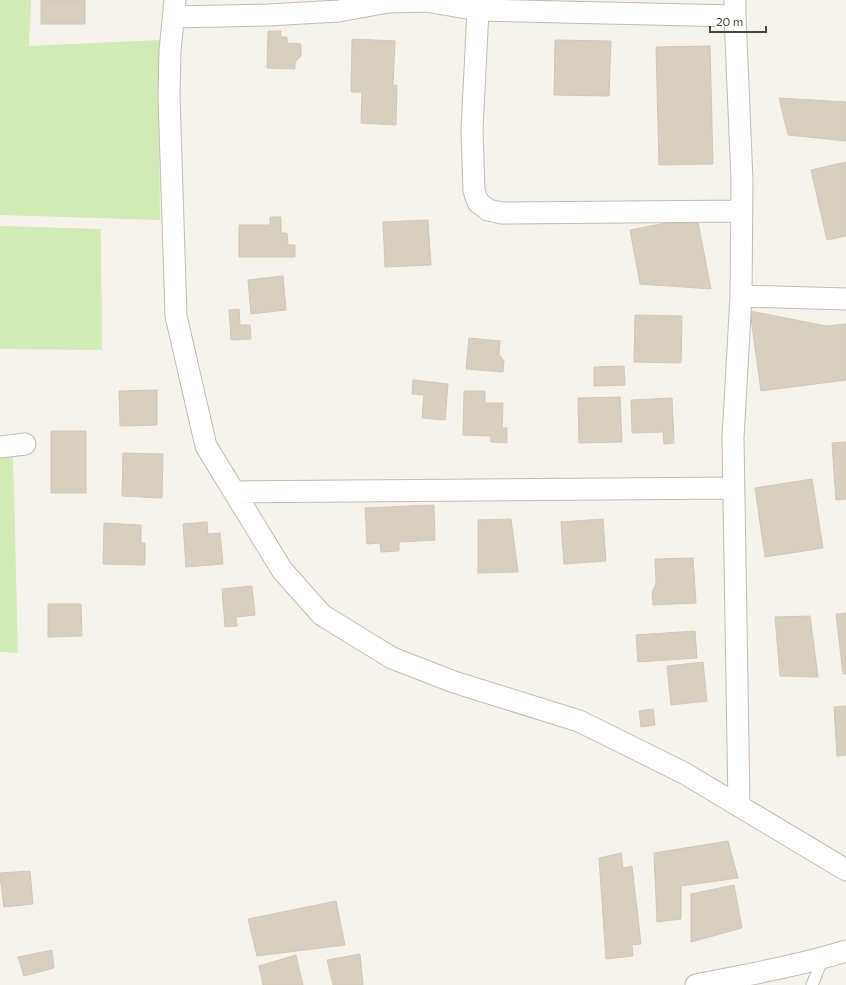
<svg xmlns="http://www.w3.org/2000/svg" width="846" height="985" viewBox="0 0 846 985" font-family="Commissioner,sans-serif">
<style>
.green{fill:#d2eab5}
.building{fill:#d8cfc1;stroke:#d3c7b4}
.lines{fill:none;stroke-linecap:round;stroke-linejoin:round}
.service-casing{stroke:#c2bbae;stroke-width:13}
.minor-casing{stroke:#c2bbae;stroke-width:23}
.service{stroke:#fff;stroke-width:11}
.minor{stroke:#fff;stroke-width:21}
</style>
<rect width="100%" height="100%" fill="#f6f3ec"/>
<path class="green" d="M0,0H31L29,46L160,40L159,134L160,220L0,215Z
M0,226L101,229L102,350L0,349Z
M13,455L18,653L0,652V456Z"/>
<path class="building" d="M41,0H85V24H41Z
M268,31H281V37H287V43L301,44V56L295,62V69L267,68Z
M352,39L395,41L393,85H397L396,125L361,123L362,92H351Z
M555,40L611,41L609,96L554,95Z
M710,46L713,164L659,165L656,47Z
M779,98L846,102V141L788,135Z
M846,162V236L827,240L811,170Z
M270,217H281V233H287L288,245H295V257H239V225H270Z
M697,217L711,289L640,284L630,230Z
M428,220L431,265L385,267L383,222Z
M283,276L286,310L251,314L248,280Z
M239,309L240,325H250L251,339L231,340L229,310Z
M750,311L826,326L846,324V380L761,391Z
M635,315L682,316L681,363L634,362Z
M469,338L500,341L499,354L504,361L503,372L466,369Z
M624,366L625,385L594,386V367Z
M413,380L448,384L445,420L422,418L424,395L412,394Z
M157,390V425L120,426L119,391Z
M464,391H485V403H503L502,428H507V443L491,442V436L463,435Z
M620,397L622,442L579,443L578,398Z
M672,398L674,443L664,444L663,432L632,433L631,400Z
M51,431H86V493H51Z
M846,442V499L836,500L832,443Z
M123,453L163,454L162,498L122,496Z
M812,479L823,548L765,557L755,488Z
M434,505L435,540L399,542V551L381,552L380,543L367,544L365,508Z
M511,519L518,572L478,573V520Z
M603,519L606,561L564,564L561,522Z
M207,522L208,534L220,533L223,564L186,567L183,524Z
M104,523L141,525V543H145V565L103,564Z
M693,558L696,603L653,605L652,593L656,583L655,559Z
M252,586L255,615L236,617L237,626L225,627L222,589Z
M48,604H81L82,636L48,637Z
M846,613V674H843L836,614Z
M810,616L818,677L780,676L775,617Z
M695,631L697,658L638,662L636,635Z
M703,662L707,701L671,705L667,666Z
M846,706V755L837,756L834,707Z
M653,709L655,725L641,727L639,711Z
M728,841L738,878L681,886V919L657,922L654,853Z
M621,853L623,868L632,866L641,944L632,945L633,956L606,959L599,858Z
M30,871L33,904L4,907L1,883H0V873Z
M734,885L742,928L691,942V894Z
M336,901L345,945L257,956L248,919Z
M52,950L54,968L24,976L18,957Z
M360,954L363,985H333L327,960Z
M296,955L303,985H263L259,966Z"/>
<g class="lines">
<defs>
<path id="service" d="M812,985L823,958"/>
<path id="minor" d="M175,0L170,51L169,96L176,316L206,446L282,570L322,615L392,658L454,682L579,721L684,773L846,870
M735,0V16L742,180L741,296L733,438L739,806
M478,10L472,130L474,191L478,202L488,210L502,213L742,211
M174,17L268,15L339,11L388,2L426,1L478,10L735,16
M741,296L846,299
M0,447L25,444
M235,492L734,488
M696,985C746,975 797,966 846,951"/>
</defs>
<use href="#service" class="service-casing"/>
<use href="#minor" class="minor-casing"/>
<use href="#service" class="service"/>
<use href="#minor" class="minor"/>
</g>
<path d="M710 26v6h56v-6" fill="none" stroke="#4b4439" stroke-width="2"/>
<text x="716" y="26" font-size="12" fill="#4b4439" stroke="#ffffff" stroke-width="3" paint-order="stroke">20 m</text>
</svg>
